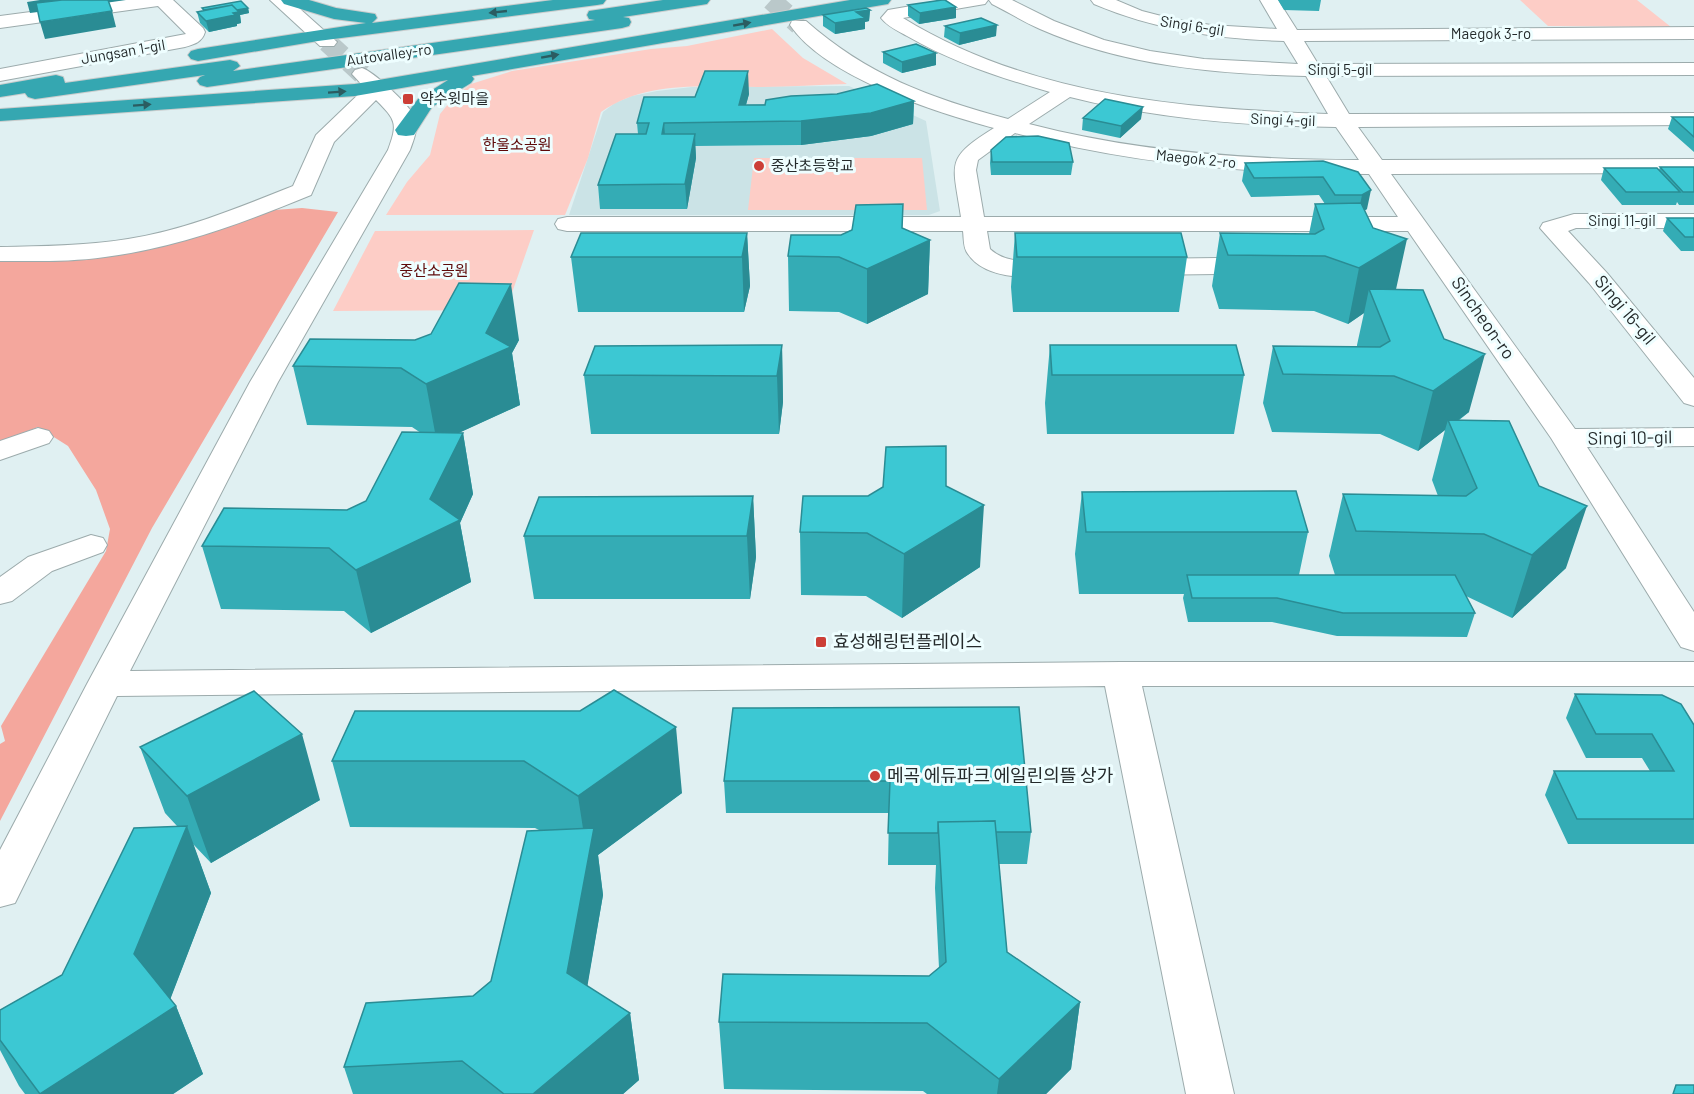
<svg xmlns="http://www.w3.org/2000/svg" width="1694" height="1094" viewBox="0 0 1694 1094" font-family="Barlow,'Noto Sans KR',sans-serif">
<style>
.built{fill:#cbe3e6}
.green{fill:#fdcdc6}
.forest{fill:#f4a79d}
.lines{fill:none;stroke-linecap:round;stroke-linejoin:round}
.minor-tunnel{stroke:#bac8ca;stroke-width:20;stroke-dasharray:20 10;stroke-linecap:butt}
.minor-casing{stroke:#9cabac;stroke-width:2}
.highway-casing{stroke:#cacccc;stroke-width:2}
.minor{fill:#fff;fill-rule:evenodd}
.highway{fill:#35a7b1;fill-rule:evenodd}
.wall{fill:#34acb5}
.shaded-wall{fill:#2a8c94}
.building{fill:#3cc8d3;stroke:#2a8c94;stroke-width:1.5}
.oneway{fill:#2b5c61}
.poi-dot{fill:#cc3f37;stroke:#eefeff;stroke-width:2}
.labels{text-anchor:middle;stroke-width:6;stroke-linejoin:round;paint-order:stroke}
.far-street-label{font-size:15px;fill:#242a2b;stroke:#eefeff}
.far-poi-label{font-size:15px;fill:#242a2b;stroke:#eefeff;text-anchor:start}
.far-park-label{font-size:15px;fill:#5e0909;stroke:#eefeff}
.street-label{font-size:18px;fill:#242a2b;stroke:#eefeff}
.poi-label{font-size:18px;fill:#242a2b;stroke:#eefeff;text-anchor:start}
</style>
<rect width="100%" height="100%" fill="#e0f0f2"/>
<path class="built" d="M849,86L926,121L940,211L929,215H569L603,112L615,103L632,96L657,91L692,87Z"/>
<path class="green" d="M1520,0H1637L1671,27L1548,26Z
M772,29L803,58L847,84C817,85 788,87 758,87C705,87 647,80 601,112L588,158L565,215H386L407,182L430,155L440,114L453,98L471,84L512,71L651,49L687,46Z
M754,158H922L927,210H748Z
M534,230L506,310L333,311L375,231Z"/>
<path class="forest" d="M302,208L338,212L152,528L0,821V744L5,741L1,726L106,551L110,529L96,490L68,446L38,427L0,442V258L66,257L260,211Z"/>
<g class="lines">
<path class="minor-tunnel" d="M771,0L799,25
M327,42L362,74"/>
<defs>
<path id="minor" d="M122,0H173L203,28L205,32C202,42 195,44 185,47L0,81V69L186,34L158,6L0,28V16Z
M270,0H290L337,42L334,46H320Z
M946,0H988L985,4L979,5L903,18C1030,96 1183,109 1328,114L1306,76C1216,74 1124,66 1040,29C1024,22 1008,12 992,4L989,0H1012L1054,21L1104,40L1150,51L1204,59L1298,64L1284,41C1217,39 1156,30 1094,4L1091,0H1116L1142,11L1173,19L1211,25L1277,29L1260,0H1278L1297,30L1694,27V39L1304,41L1318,64L1694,63V75L1326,76L1349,114L1694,113V125L1358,127L1382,160L1694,159V173L1391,174L1575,429L1694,428V446L1587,447L1694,612V651L1681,647L1551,438L1408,231H987L990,249C1012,269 1040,256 1066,263L1070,268L1066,273C1038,280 986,281 968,254C963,248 964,239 963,231H567L558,229L555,224L558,219L567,217H961C953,163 944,159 994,128C935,112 825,77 790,25L792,21H806C867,75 930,98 1008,119L1050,92C1001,78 952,62 907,36C898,31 887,26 881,18L888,10ZM1070,97C1157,119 1247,126 1336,127L1359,160C1249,160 1136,152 1029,124ZM1015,133C1130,164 1249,174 1369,174L1398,217H984L976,170L978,160Z
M362,68C373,71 411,106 415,118C418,130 414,139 410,150L278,382L130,671L1121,662H1694V686H1142L1234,1094H1186L1105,686L117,696L15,903L0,907V850L87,684L250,382L388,150C398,123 396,120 376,100L334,142L311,195C245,222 177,248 105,257C71,262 35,261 0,261V247C43,246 85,246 128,239C185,230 240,207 293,186L316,135L365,88L352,74L355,70Z
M1574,214H1694V228H1576L1568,231L1607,273L1694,378V406L1684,403L1589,283L1540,228L1543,223Z
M1217,258L1226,261L1230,266L1226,271L1217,274L1141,275L1132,272L1128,267L1132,262L1141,259Z
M38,428L49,431L53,437L49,443L0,460V441Z
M91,535L103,538L107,545L103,552L52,571L12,601L0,604V577L28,557Z"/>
<path id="highway" d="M281,0H309L336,8L375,14L377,18L372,23L553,0H606L603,4L597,5L318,41L198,61L191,59L188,55L191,51L198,49L366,23L334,19L284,4Z
M663,0H710L707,4L701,5L623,17L629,18L631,22L629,26L622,28L207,87L200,85L197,81L200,77L205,75L35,99L28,97L25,93L0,97V85L56,75L63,77L65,83L230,60L237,62L240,66L233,71L595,20L589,19L587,15L589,11Z
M850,0H891L888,4L882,5L472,76L474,79L471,83L432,107L414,135L406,136L398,135L395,130L418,99L448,80L355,96L0,121V109L355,84Z"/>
</defs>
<use href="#minor" class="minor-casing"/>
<use href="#highway" class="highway-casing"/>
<use href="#minor" class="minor"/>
<use href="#highway" class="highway"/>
</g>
<path class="wall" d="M1278,0H1321L1319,11L1284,10Z
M908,5L956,18L919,24L908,16Z
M202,8H248L249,13L240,15L241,23L237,24V26L209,32L200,23L197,12L203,11Z
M870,10L869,21L865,22V29L835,34L823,26V15Z
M945,26L996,36L959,45L944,37Z
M883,52L936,65L902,73L883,63Z
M749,94L746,105L914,101L913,124L871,136L801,145L695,146L696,158L687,209H600L598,185L638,134L637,123L695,97Z
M1672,117H1694V152L1668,129Z
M1083,118L1141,119L1120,138L1082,130Z
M991,150L1073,162L1071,175H991L990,163Z
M1245,163L1358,172L1367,209L1364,211L1396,290L1469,412L1458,421L1566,568L1512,618L1466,596L1475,613L1467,637L1337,636L1272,622H1188L1183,598L1184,594H1079L1075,554L1082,492L1308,532L1299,575H1335L1329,556L1343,494L1438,496L1432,480L1445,430L1418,451L1380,434L1272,432L1263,403L1273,346L1357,347V345L1364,313L1348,324L1314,311L1219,309L1212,286L1220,233L1309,234L1315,204H1325L1319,195L1251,197L1242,181Z
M1660,167H1694V205H1679L1677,202L1676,205H1622L1601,180L1604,168L1659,170Z
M903,204L902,229L930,240L928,294L867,324L839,312L789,311L788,256L841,235Z
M1667,218H1694V251H1681L1663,231Z
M747,233L750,286L744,312H578L571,257Z
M1015,233L1187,257L1179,312H1013L1011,287Z
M415,340H519L512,353L520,405L458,433H463L473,494L460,523L471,582L371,633L344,611L221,609L202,546L347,510L366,501L421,433L412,427L307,425L293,366Z
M782,345L783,402L779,434H591L584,375Z
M1050,345L1244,375L1234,434H1047L1045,403Z
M946,486L980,567L902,618L866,596L801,595L800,532L868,496Z
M753,496L756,557L750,599H534L524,536Z
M1575,694L1694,725V844H1568L1545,795L1554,771H1650L1642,758H1586L1566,718Z
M733,708L1031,832L1027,864H999L1007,952L1080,1002L1071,1069L1046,1094H927L923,1091L724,1089L719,1022L929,976L939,968L935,888L936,865H888L889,813H726L724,781Z
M355,711L682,793L598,855L603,895L587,986L630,1013L639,1080L623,1094H353L344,1067L473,996L491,981L539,830L535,828L350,827L332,761Z
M140,747L320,800L211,863L193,844L211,893L170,999L176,1006L203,1074L173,1094H25L19,1086L0,1050V1010L62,975L177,826L165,813Z"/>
<path class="shaded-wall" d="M40,0H60L62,9L30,13L27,2Z
M97,0H126L98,4Z
M956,7V18L919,24L920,13Z
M248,8L249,13L240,15L241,23L237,24V26L209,32L206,21L208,15Z
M870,10L869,21L865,22V29L835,34V23L856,12Z
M112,11L116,27L45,39L40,22Z
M997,25L996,36L959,45L960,33Z
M936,53V65L902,73V62Z
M748,71L749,94L741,122L739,105Z
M914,101L913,124L871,136L801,145V121Z
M1143,107L1141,119L1120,138L1121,126Z
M664,123L666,147L662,134Z
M695,134L696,158L687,209L685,184Z
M1371,190L1367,209L1358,214L1362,195Z
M903,204L901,253L930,240L928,294L867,324V269Z
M747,233L750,286L744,312L742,257Z
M1407,239L1395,294L1369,289L1364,313L1348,324L1359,268Z
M511,284L519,340L512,353L520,405L437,443L426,384L486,333Z
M782,345L783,402L779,434L777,376Z
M1485,354L1469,412L1450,426L1448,420L1445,430L1418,451L1433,391Z
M463,433L473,494L460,523L471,582L371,633L356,570L430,499Z
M753,496L756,557L750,599L747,536Z
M984,505L980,567L902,618L904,554Z
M1587,506L1566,568L1512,618L1532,555Z
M676,727L682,793L598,855L603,895L578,1041L567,973L588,861L578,796Z
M302,734L320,800L211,863L187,796Z
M187,826L211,893L165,1013L176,1006L203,1074L173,1094H40L134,954Z
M1080,1002L1071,1069L1046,1094H997L999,1079Z
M630,1013L639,1080L623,1094H533Z"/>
<path class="building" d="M62,0H108L112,11L40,22L36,3Z
M942,0H945L956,7L920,13L908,5Z
M241,1L248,8L237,10L232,5L204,10L202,8Z
M232,5L239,12L233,13L235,15L206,21L197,12Z
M866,8L870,10L856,12L865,18L835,23L823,15Z
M981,18L997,25L960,33L945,26Z
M916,44L936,53L902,62L883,52Z
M705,71H748L739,105H765L766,100L791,96L837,94L877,84L914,101L871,113L801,121L664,123L662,134H695L685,184L598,185L616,134H646L649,123H637L644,97H695Z
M1105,99L1143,107L1121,126L1083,118Z
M1672,117H1694V137Z
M1038,136L1069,143L1073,162H992L991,150L1006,137Z
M1323,161L1358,172L1371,190L1362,195H1335L1323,177L1254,178L1245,163Z
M1660,167H1694V192H1683Z
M1604,168H1657L1680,192H1626Z
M1361,203L1373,228L1407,239L1359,268L1325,256L1228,255L1220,233L1315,234L1324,229L1315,204Z
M903,204L902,228L930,240L867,269L839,257L788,256L791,235H841L852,230L856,205Z
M1667,218H1694V237H1685Z
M581,233H747L742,257H571Z
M1015,233H1181L1187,257H1017Z
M459,283L511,284L486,333L511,347L426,384L401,368L293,366L310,339L415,340L431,334Z
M1369,289L1423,290L1444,339L1485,354L1433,391L1394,376L1283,374L1273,346L1380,347L1390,341Z
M782,345L777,376L584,375L595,346Z
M1050,345H1236L1244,375H1052Z
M1448,420L1509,421L1539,486L1587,506L1532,555L1484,534L1356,531L1343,494L1466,496L1477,488Z
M402,432L463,433L430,499L460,520L356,570L329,548L202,546L224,508L347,510L366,501Z
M946,446V486L984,505L904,554L867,533L800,532L803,496H868L883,487L886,447Z
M1296,491L1308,532H1086L1082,492Z
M753,496L747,536H524L539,497Z
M1187,575H1455L1475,613H1343L1277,598H1192Z
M614,690L676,727L578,796L524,761H332L355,711H580Z
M254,691L302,734L187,796L140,747Z
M1575,694L1662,695L1681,704L1694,725V819H1577L1554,771H1674L1652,734H1596Z
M1019,707L1031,832H996L995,821L938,822V833H888L890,781H724L733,708Z
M995,821L1007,952L1080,1002L999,1079L927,1023L719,1022L723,974L929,976L946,962L938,822Z
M187,826L134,954L176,1006L40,1094L0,1040V1010L62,975L134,828Z
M594,828L567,973L630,1013L533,1094H504L462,1061L344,1067L366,1003L473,996L491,981L527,831Z
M1676,1085H1694V1094H1673Z"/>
<defs><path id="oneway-solid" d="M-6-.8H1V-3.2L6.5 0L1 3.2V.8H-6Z" transform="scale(1.5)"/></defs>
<g class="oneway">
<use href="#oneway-solid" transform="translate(498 12) rotate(174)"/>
<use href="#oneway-solid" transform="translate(742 24) rotate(-10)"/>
<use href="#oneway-solid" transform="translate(550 56) rotate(-10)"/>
<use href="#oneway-solid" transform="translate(337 92) rotate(-4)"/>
<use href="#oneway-solid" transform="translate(142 105) rotate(-4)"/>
</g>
<g class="poi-dot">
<rect x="402" y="93" width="12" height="12" rx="3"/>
<circle cx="759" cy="166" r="6"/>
<rect x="815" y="636" width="12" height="12" rx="3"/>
<circle cx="875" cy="776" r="6"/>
</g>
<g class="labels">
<g class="far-street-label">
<text transform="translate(1192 26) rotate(9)" y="5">Singi 6-gil</text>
<text x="1491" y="39">Maegok 3-ro</text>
<text transform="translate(123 52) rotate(-10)" y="5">Jungsan 1-gil</text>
<text transform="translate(389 55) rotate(-8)" y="5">Autovalley-ro</text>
<text x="1340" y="75">Singi 5-gil</text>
<text transform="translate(1283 120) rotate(2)" y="5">Singi 4-gil</text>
<text transform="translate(1196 159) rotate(6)" y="5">Maegok 2-ro</text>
<text x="1622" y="226">Singi 11-gil</text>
</g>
<g class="far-poi-label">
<text x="420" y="104">약수윗마을</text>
<text x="771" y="171">중산초등학교</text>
</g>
<g class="far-park-label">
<text x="517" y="150">한울소공원</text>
<text x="434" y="276">중산소공원</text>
</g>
<g class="street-label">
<text transform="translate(1625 310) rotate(50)" y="6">Singi 16-gil</text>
<text transform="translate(1483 318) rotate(55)" y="6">Sincheon-ro</text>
<text transform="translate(1630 438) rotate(-1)" y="6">Singi 10-gil</text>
</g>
<g class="poi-label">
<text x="833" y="648">효성해링턴플레이스</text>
<text x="887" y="782">메곡 에듀파크 에일린의뜰 상가</text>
</g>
</g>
</svg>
